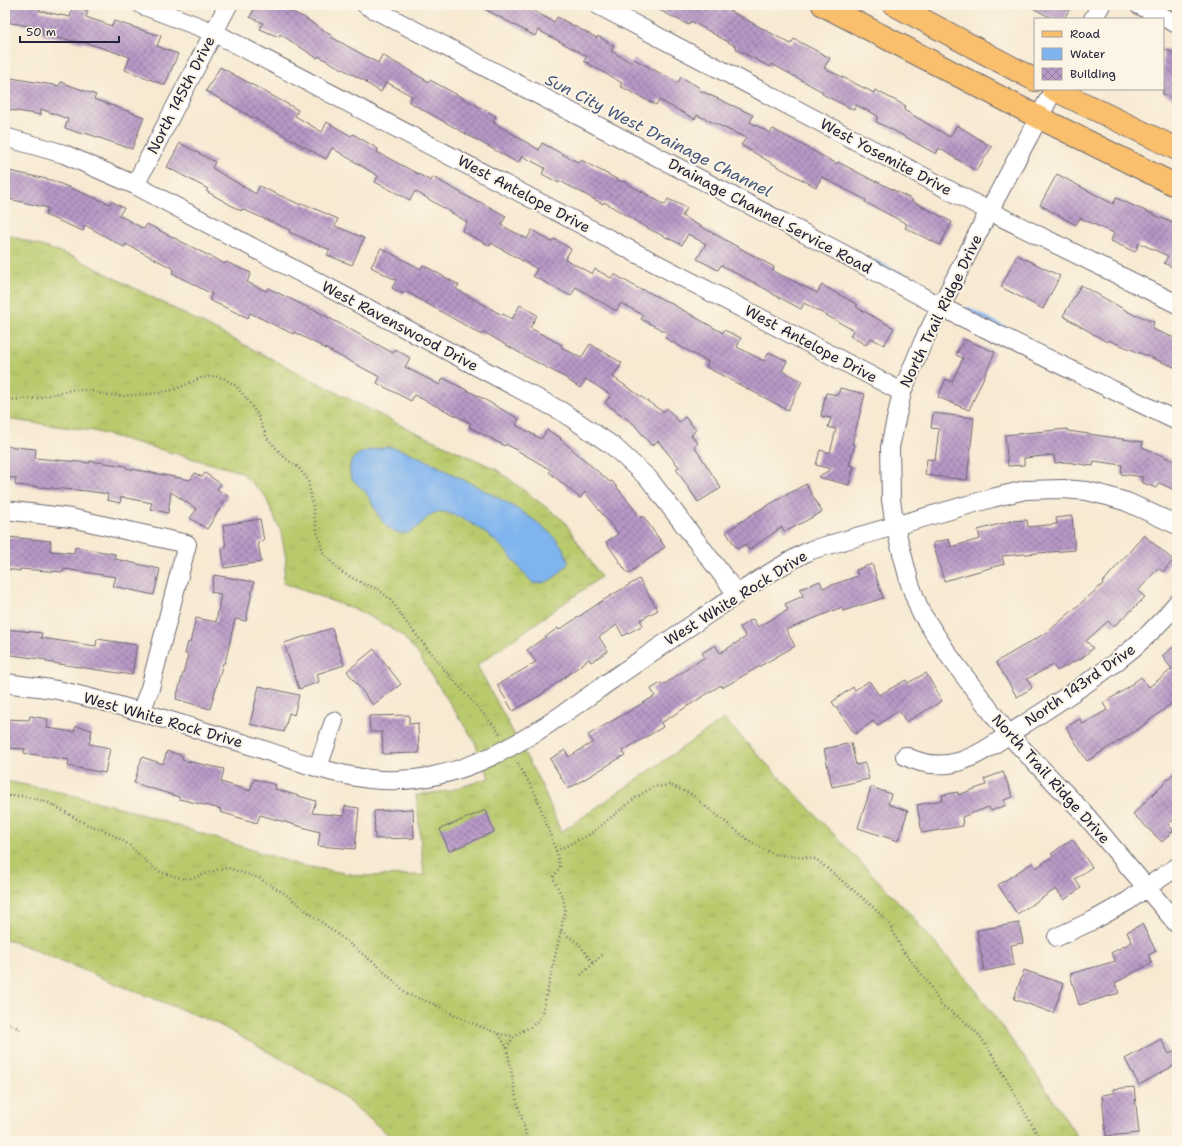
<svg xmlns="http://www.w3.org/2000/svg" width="1182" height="1146" viewBox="0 0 1182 1146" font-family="'Shantell Sans',sans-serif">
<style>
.grass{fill:url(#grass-tufts);stroke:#6e7654}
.water{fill:#7fb4ee;stroke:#506b94}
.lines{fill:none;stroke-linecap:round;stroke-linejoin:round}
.stream{stroke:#7fb4ee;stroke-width:4}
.building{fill:url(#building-cross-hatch)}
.minor-casing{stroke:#6d6870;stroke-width:20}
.major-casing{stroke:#6d6870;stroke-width:24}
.path{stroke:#6d6870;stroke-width:2.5;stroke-dasharray:1 3;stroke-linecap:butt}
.minor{stroke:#fff;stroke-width:18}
.major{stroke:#f9bf6d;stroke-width:22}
.labels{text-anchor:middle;stroke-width:4;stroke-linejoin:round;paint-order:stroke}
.street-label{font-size:15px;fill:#22223b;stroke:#fcf5e5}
.water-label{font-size:16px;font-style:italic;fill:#43557a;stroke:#fcf5e5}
</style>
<defs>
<pattern id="grass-tufts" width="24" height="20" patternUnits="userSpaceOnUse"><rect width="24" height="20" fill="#b9ca6d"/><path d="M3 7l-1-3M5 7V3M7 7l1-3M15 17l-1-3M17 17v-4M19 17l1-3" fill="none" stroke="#9fad5f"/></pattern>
<pattern id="building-cross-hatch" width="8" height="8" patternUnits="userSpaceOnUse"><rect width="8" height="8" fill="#b799c6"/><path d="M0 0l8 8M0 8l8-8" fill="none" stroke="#947ca2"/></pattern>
</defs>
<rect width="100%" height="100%" fill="#fcf5e5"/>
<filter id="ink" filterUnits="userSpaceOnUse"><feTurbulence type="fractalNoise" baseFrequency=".025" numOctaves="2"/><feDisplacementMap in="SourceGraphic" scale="8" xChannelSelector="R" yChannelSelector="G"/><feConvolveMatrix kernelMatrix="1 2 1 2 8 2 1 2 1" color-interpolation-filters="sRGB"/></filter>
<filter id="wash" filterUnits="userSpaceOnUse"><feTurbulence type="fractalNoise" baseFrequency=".012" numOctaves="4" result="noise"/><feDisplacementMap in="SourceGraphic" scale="16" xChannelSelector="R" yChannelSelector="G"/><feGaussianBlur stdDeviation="0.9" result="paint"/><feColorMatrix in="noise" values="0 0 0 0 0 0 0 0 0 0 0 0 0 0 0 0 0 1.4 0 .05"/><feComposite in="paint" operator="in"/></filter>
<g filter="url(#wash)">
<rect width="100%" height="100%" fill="#f7e9d2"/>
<path class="grass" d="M5,234L74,257L398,424L496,469L564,521L601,577L477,665L542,786L561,832L724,719L909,913L977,992L1034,1071L1080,1141H396L330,1086L216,1023L119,985L25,946L5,939V781L52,790L122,808L299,865L361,876L424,875L416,795L448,791L489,778L475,742L418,654L401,634L359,611L283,583L286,559L281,532L265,496L241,472L94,431L5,419Z"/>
<path class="water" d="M389,447C413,451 434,465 456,476C483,490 568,529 568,564C558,575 549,585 533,583C523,573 515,561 505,550C492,536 463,515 444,512C423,508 419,542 394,531C379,525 374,502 364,490C360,486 355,483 351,478C350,473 349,466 351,462C357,450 377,449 389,447Z"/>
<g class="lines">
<path class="stream" d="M875,261L924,286
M968,309L1010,331"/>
</g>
<g id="blocks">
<path class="building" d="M5,5H41L40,11L70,17L72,8L88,11L86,17L112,26L114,21L161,36L157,46L178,54L165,85L125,70L130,57L90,44L42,35L43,28L5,22Z
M256,5H277L303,17L332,36L331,37L378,63L382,55L429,82L430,80L496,116L493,122L539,150L542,143L579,163L581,160L622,182L623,181L665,205L668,199L687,208L682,216L774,267L773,271L817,293L822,285L858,305L856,307L894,328L884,345L871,338L866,345L850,336L853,330L804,303L801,309L771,293V292L721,265L718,270L697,259L706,244L688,234L682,245L651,230L604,202L603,204L560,181L559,183L542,174L545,168L522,156L518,163L409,102L412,96L386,82L381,92L366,83L367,82L318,56L317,58L280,34L279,37L260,29L263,23L250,17Z
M477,5H534L532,10L554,22L557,17L597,38L598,36L614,46L611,51L632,63L634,59L678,83L681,77L700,88L699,90L753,115L750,122L770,133L773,129L837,164L838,162L876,182V181L913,200L912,201L952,222L940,245L905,228L907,224L865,202L866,200L822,177L816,187L780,168L741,145L746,138L697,115L695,119L659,100L656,105L620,86L622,83L584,61L587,56L538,30L535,36Z
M649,5H719L791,44L794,39L830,58L824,68L874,93L875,90L906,106L904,110L950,137L957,125L992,147L976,171L939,148L936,154L893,130L876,122L878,116L856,105L854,110L822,94L823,92L772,64L770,67L736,49L737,47L691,21L689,25Z
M1027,5H1072L1064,19H1053Z
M1163,48L1177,55V100L1163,94Z
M220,67L298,110L295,116L322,132L327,122L351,136L353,134L378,149L377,152L431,181L433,177L477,202L478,201L506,216L501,225L527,239L532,230L552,242L554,239L571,249L565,259L592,274L595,269L611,278L614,274L641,290L642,289L672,304L723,333L724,330L741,338L737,347L764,361L769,352L787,361L782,371L802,381L788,410L706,367L708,362L665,338L668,333L641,319L643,315L621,303L616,311L576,287L571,296L533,276L537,269L491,243L490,246L462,231L467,222L415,191L410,200L375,182L378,176L332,148L326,159L206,91Z
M5,77L59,86L61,82L96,95L94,99L144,117L132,149L82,132V134L65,128L68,119L41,109V115L5,109Z
M180,143L215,162L212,168L256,194L259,186L301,205L302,203L338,219L335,226L364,238L352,265L327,255L330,250L289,232L290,230L242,209L241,211L206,191L208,189L167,167Z
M5,170L51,180L110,204L111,201L124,208L119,215L144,229L147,224L225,264L226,262L251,273L247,282L266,291L268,288L313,310V309L393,353L395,349L410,358L405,367L440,385L443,378L480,397L519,419L516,425L541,439L547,430L561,438L560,439L610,482L612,481L641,518L643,516L665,547L628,574L606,542L618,534L585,492L580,498L549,472L551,470L506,444L505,446L469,427L471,423L414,395L411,401L377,383L380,377L294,332L293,334L250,313L248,318L209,300L212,294L172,273L174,269L126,244L124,247L85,225L83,231L45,215L48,208L5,198Z
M1057,174L1113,204L1116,198L1177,225V270L1164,263L1168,256L1139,243L1135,252L1111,241L1114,233L1080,218L1076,225L1040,205Z
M381,248L421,269L423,265L459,285L456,289L502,315L503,314L512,319L520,305L537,315L530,328L562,345L561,347L581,358L590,344L622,363L613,377L663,412L667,408L679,422L685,417L696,430L691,435L698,443L694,446L721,488L698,502L676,469L679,467L658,441L652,446L634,424L605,403L611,395L586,379L580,388L568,380V379L525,356L484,332L482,335L405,291L403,294L392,288L396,280L371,267Z
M1017,255L1060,276L1043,309L1001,287Z
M1081,285L1136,316L1137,315L1154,322L1152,329L1177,339V368L1108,340L1107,342L1063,316Z
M964,339L995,352L969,410L938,397L946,379L952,382L963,358L956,355Z
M840,388L865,394L852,444L855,445L849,465L854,466L849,485L818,477L831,469L816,465L820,450L830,453L836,429L828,427L831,418L821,416L826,393L838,395Z
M933,413L974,418L967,480L925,475L927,459L935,460L939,429L931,428Z
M1067,429L1068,431L1143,442L1142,447L1177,462V491L1159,483L1156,488L1141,482L1143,477L1121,474L1122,465L1094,461L1093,466L1066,462L1055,463L1054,455L1024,458V465L1008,466L1005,435Z
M5,446L36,449L35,458L90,463V461L126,466V468L190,480L195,473L202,477L205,473L221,484L217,489L228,496L207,529L190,518L197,509L171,492L168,513L150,509L152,503L121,497L120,503L107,500L108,494L87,491L15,485L16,478L5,477Z
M806,484L822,512L785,532L782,527L749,550L745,544L737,549L726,532L754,513Z
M1072,516L1075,550L1002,556L1004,564L944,581L933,543L949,539L951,547L980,539L978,530L1011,521L1027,520L1028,527L1057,524L1056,518Z
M260,519L264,541L258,542L261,562L224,568L222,549L226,548L223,525Z
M1144,535L1173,560L1163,572L1158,568L1138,591L1145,597L1135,607L1113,627L1108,621L1086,641L1093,648L1080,660L1079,659L1057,671L1053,665L1027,679L1032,688L1017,697L996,662L1049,631L1103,584L1102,583Z
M7,537L51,541L50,551L74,553L75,547L115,554V559L160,569L154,595L113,586L116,577L64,569L63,572L20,569V571L5,569V546Z
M872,564L883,598L843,611L842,607L786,630L795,646L722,688L721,685L661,723L663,727L622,751L625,755L568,789L550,759L565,750L569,757L593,742L588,735L655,696L651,689L661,683L663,685L705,657L702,653L715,645L720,653L746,637L740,627L753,619L758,627L788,610L785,604L803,596L800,589L820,581L823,588L858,576L856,570Z
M214,575L254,582L246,621L235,619L225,663H223L210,709L176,699L188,655L185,654L188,642L190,643L196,618L216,622L221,594L211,592Z
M639,579L658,610L640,620L643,625L623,636L617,625L599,637L608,651L591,662L589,659L542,694L513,711L497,685L536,662L527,650L558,628L559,630L602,601Z
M332,628L344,665L317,674L319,682L299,689L284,643Z
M5,629L42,633L41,638L96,646L97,639L137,645L132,675L46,662L47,660L5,654Z
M1177,644V699L1140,728L1087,761L1066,727L1080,719L1083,724L1107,710L1103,703L1123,691L1141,677L1149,687L1172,669L1162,656Z
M374,649L401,684L373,705L347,671Z
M926,673L942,701L906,722L899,710L877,726L873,721L855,734L832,702L853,687L855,690L869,681L879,695L906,680L908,683Z
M259,686L299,695L294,715L289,713L284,732L250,724Z
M409,715V724L418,723L419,753L383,754L382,732H370L369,716Z
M30,716L48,719L47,728L74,732L76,726L92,730L89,744L110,748L105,773L68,766L69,760L24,753L25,749L5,748V719L29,720Z
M851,743L856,765L865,763L869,779L832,787L824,749Z
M167,751L183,756L182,760L224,769L221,782L250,791L254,779L276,785L275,789L316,801L312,813L344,816L345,806L359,808L355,849L318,846L320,832L260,815L257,823L220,812L221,809L179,799V797L134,783L142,757L163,764Z
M1177,770V816L1168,825L1174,830L1162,842L1133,814Z
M1003,772L1013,797L1004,800L1006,805L991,811L989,807L962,817L963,826L922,833L917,805L943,800L942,795L958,792V795L986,785L984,779Z
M871,787L891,794L888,804L908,811L898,841L858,828Z
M413,809L414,838L375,839L374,811Z
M486,810L494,832L449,851L440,829Z
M1072,839L1092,867L1075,879L1081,888L1064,900L1056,889L1017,914L998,885L1032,863L1036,868L1053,856L1051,854Z
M1019,923L1023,943L1011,945L1014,965L984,971L977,930Z
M1142,924L1156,951L1148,955L1152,963L1115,983L1119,993L1079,1005L1070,974L1116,961L1111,953L1132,942L1127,932Z
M1024,970L1064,984L1053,1013L1014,999Z
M1161,1039L1169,1054L1177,1050V1064L1139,1085L1125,1059Z
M1134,1087L1139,1133L1106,1136L1102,1095L1114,1093L1113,1089Z"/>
</g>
</g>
<g filter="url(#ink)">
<use href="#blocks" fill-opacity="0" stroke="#6d6870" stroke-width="1"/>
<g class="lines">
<defs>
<path id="minor" d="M142,5L213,32L902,392
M366,5L838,251L941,307L1177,421
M598,5L989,211L1177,304
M1139,5L1177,24
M1093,19L1101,5
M1054,89L989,211L923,342L902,392L890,447L891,500L895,526L910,584L920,611L950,657L1008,734L1083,812L1177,924
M5,137L64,154L135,185L561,411L613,446L649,479L737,594
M135,185L228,5
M5,510L71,518L187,544L150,688L141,712
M5,683C24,686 44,687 62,691C124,705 185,726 246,744C286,757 328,774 370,779C463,790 538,732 610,681C645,657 681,632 717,608C747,587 778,566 811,550L992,498L1025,490L1063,489L1087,491L1107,496L1127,502L1177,525
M905,756C921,764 940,767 958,762C980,756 1004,737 1023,725C1078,689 1136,655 1177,603
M318,767L334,721
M1057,937L1094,920L1128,901L1147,887L1177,867"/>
<path id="major" d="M823,5L1040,118L1177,186
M895,5L1035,80
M1053,89L1177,149"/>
</defs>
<use href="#minor" class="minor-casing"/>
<use href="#major" class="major-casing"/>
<path class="path" d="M5,400L37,398L71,390H88L106,395L123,396L159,393L176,389L201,378L215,376L225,379L236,386L246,398L257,414L267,438L286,459L298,467L308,480L317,531L323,552L341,572L364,584L378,589L391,600L406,622L448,674L496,728L501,735
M5,796H22L36,799L49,803L86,824L110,833L120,839L128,844L151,866L158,871L177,877L186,879L196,877L217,870L228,868L259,878L285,894L377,965L407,994L434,1004L460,1018L499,1034L514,1036
M556,851L590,834L634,799L653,787L670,785L691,794L705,806L751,842L773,854L816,859L871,905L889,923L902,950L927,981L941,1005L962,1019L980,1036L995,1059L1041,1141
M561,931L579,944L593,963
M581,975L602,955
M5,1022L20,1029
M499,1034L507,1048L516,1097L528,1141
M507,1048C509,1044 511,1040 514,1037C524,1028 534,1029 542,1014L560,935L565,909L563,898L553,878L560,867L556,851L536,795L516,760"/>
<use href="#minor" class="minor"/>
<use href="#major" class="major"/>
</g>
</g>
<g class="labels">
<g class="street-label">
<text transform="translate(181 95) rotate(-63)" y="5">North 145th Drive</text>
<text transform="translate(886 157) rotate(28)" y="5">West Yosemite Drive</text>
<text transform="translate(524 194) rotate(28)" y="5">West Antelope Drive</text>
<text transform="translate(770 216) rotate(28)" y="5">Drainage Channel Service Road</text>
<text transform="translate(941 311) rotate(-64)" y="5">North Trail Ridge Drive</text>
<text transform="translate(400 326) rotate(28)" y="5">West Ravenswood Drive</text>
<text transform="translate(811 344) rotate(28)" y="5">West Antelope Drive</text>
<text transform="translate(736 598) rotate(-32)" y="5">West White Rock Drive</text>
<text transform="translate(1080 685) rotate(-35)" y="5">North 143rd Drive</text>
<text transform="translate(163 720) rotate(16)" y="5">West White Rock Drive</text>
<text transform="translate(1051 779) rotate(48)" y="5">North Trail Ridge Drive</text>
</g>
<g class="water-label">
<text transform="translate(659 135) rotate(27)" y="6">Sun City West Drainage Channel</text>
</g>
</g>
<rect width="1182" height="1146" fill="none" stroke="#fcf5e5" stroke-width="20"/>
<rect x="1034" y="18" width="130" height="72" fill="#fcf5e5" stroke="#a5a1a1"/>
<rect x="1042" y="31" width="20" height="6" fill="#f9bf6d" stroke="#a5a1a1"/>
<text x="1070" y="38" font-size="12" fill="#22223b">Road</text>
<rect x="1042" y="48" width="20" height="12" fill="#7fb4ee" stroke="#a5a1a1"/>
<text x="1070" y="58" font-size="12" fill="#22223b">Water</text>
<rect x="1042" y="68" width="20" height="12" fill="url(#building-cross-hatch)" stroke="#a5a1a1"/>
<text x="1070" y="78" font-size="12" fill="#22223b">Building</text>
<path d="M20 36v6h99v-6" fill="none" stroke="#22223b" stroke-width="2"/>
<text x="26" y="36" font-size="12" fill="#22223b" stroke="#fcf5e5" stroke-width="3" paint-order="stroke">50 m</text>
</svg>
